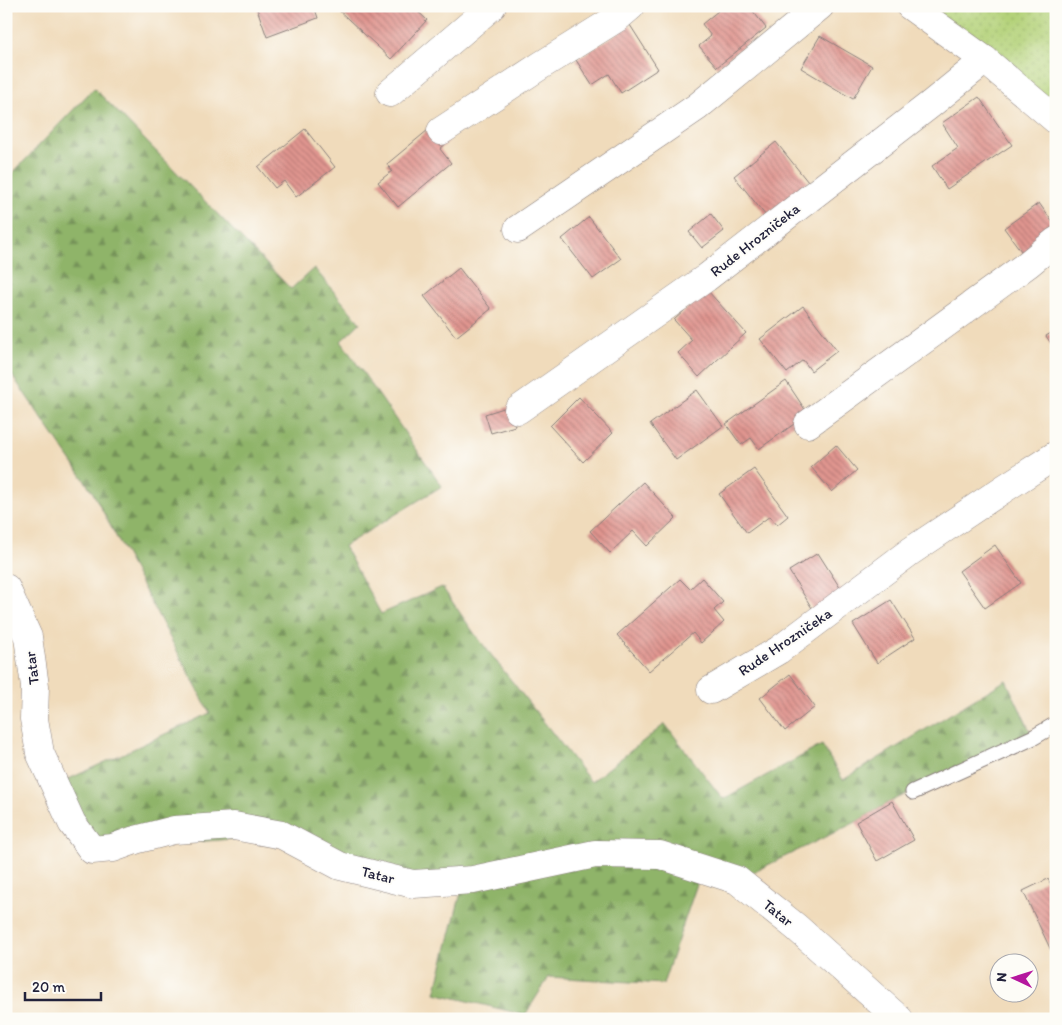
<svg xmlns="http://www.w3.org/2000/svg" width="1062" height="1025" viewBox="0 0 1062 1025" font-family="Itim,sans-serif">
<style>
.grass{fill:url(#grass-dots);stroke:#6b7a5a}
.forest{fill:url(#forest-firs);stroke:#586b52}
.building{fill:url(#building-back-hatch)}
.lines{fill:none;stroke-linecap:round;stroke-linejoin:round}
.service-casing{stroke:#897e7b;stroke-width:17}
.minor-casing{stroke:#897e7b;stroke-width:29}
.tertiary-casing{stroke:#897e7b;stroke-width:29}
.service{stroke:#fff;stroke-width:15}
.minor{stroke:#fff;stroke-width:28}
.tertiary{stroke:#fff;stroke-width:28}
.labels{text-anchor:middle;stroke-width:4;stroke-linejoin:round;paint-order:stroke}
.street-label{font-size:15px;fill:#22223b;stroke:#fdfcf7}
</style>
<defs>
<pattern id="grass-dots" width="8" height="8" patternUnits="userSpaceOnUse" patternTransform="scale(1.25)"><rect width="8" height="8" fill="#b4d279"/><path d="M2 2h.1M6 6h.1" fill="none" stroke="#9ab46a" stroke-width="1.8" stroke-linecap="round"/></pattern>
<pattern id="forest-firs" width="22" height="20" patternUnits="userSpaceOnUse" patternTransform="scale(1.25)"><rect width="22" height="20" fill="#8fb469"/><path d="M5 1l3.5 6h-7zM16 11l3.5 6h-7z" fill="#749258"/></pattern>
<pattern id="building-back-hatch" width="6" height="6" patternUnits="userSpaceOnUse" patternTransform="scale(1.25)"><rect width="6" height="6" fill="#e0958f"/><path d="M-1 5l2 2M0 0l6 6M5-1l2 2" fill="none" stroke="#b57976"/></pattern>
</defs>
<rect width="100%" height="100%" fill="#fdfcf7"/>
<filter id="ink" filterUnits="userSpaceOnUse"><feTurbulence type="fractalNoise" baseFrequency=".02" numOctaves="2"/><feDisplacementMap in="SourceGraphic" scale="10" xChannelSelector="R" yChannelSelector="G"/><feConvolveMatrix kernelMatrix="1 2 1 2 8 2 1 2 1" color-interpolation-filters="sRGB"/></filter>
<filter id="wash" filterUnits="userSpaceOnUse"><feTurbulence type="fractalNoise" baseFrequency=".0096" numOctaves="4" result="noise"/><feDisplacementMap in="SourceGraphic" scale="20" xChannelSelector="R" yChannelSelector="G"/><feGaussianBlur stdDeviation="1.12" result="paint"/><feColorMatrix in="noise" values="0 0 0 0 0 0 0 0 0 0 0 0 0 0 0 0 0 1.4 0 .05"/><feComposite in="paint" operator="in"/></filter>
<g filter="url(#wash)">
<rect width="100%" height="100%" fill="#f0dbbb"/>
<path class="grass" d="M918,6H1056V115Z"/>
<path class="forest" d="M94,88L291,289L314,268L360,323L341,341L442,486L344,546L381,614L442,587L474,633L591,782L665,724L723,799L822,745L843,780L1006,680L1031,733L892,801L856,822L737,880L702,869L663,984L549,977L525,1015L435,993L464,881L413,884L282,835L92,850L56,785L210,713L92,491L9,371L6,369V180Z"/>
<g id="blocks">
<path class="building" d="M256,6H314L318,18L267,37Z
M334,6H412L427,20L391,59Z
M724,6H749L766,28L717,67L699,46L711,36L702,24Z
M630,25L658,69L621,93L609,74L592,85L576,60Z
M820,36L872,66L853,99L801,68Z
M979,97L1012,145L947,189L932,166L958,148L942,123Z
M434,125L448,142L440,149L451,163L398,207L378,182L392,171L387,164Z
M305,129L335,167L296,197L284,181L275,188L258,167Z
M776,142L808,182L766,216L734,176Z
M1039,203L1056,227V233L1024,255L1004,228Z
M711,214L724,231L702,248L689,232Z
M589,217L621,259L593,279L562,239Z
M459,268L491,309L456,337L424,296Z
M707,290L746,333L699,377L678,353L692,340L674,320Z
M803,306L837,351L811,371L803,360L787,373L760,339Z
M1056,330V351L1046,336Z
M786,381L808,414L759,449L751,438L741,445L726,424Z
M697,390L723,426L676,460L650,424Z
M579,397L613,433L583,462L550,426Z
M510,406L515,426L491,433L485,414Z
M836,445L857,470L832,492L811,467Z
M754,469L788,516L777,525L770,516L747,533L719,494Z
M643,482L676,518L647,546L633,531L610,553L590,531Z
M995,545L1021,583L985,608L959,571Z
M818,553L844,594L815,613L789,571Z
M702,578L723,602L714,610L724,622L701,643L693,633L649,671L617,635L680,579L690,589Z
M891,600L915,638L877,663L853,624Z
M790,674L815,707L785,731L760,698Z
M892,801L914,840L877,861L856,822Z
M1048,879L1056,894V961L1023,891Z"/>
</g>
</g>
<g filter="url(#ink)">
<use href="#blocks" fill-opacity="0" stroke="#897e7b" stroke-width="1"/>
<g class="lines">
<defs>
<path id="service" d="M913,792L1034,737L1056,724"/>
<path id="minor" d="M390,93L492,6
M441,131L540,66L617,18L631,6
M518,229L697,107L820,6
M518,410L706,278L931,104L985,60
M808,424L1028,264L1056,241
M6,588L28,637L35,686L34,719L40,753L72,823L92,850L113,848L135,840L174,830L234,826L282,835L340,866L413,884L473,880L595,854L660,855L737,880L796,927L899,1019
M711,690L779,650L911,551L1005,488L1056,455"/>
<path id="tertiary" d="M910,6L985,60L1056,120"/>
</defs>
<use href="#service" class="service-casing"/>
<use href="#minor" class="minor-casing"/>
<use href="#tertiary" class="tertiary-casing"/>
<use href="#service" class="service"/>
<use href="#minor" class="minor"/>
<use href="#tertiary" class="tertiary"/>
</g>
</g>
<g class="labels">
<g class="street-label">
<text transform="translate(755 240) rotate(-38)" y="5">Rude Hrozničeka</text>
<text transform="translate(785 642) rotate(-34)" y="5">Rude Hrozničeka</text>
<text transform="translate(32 668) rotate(-97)" y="5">Tatar</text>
<text transform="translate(378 875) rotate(14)" y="5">Tatar</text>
<text transform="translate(778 913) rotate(39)" y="5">Tatar</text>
</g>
</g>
<rect width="1062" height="1025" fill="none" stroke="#fdfcf7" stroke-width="25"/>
<g transform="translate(1014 978) rotate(274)"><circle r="24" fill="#fdfcf7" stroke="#a5a5ac"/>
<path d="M0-4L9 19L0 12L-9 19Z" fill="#b5179e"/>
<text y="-8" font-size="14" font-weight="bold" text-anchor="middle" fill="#22223b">N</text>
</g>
<path d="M25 992v8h76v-8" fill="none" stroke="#22223b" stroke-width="2.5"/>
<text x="32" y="992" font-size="15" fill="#22223b" stroke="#fdfcf7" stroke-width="4" paint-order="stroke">20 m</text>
</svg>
